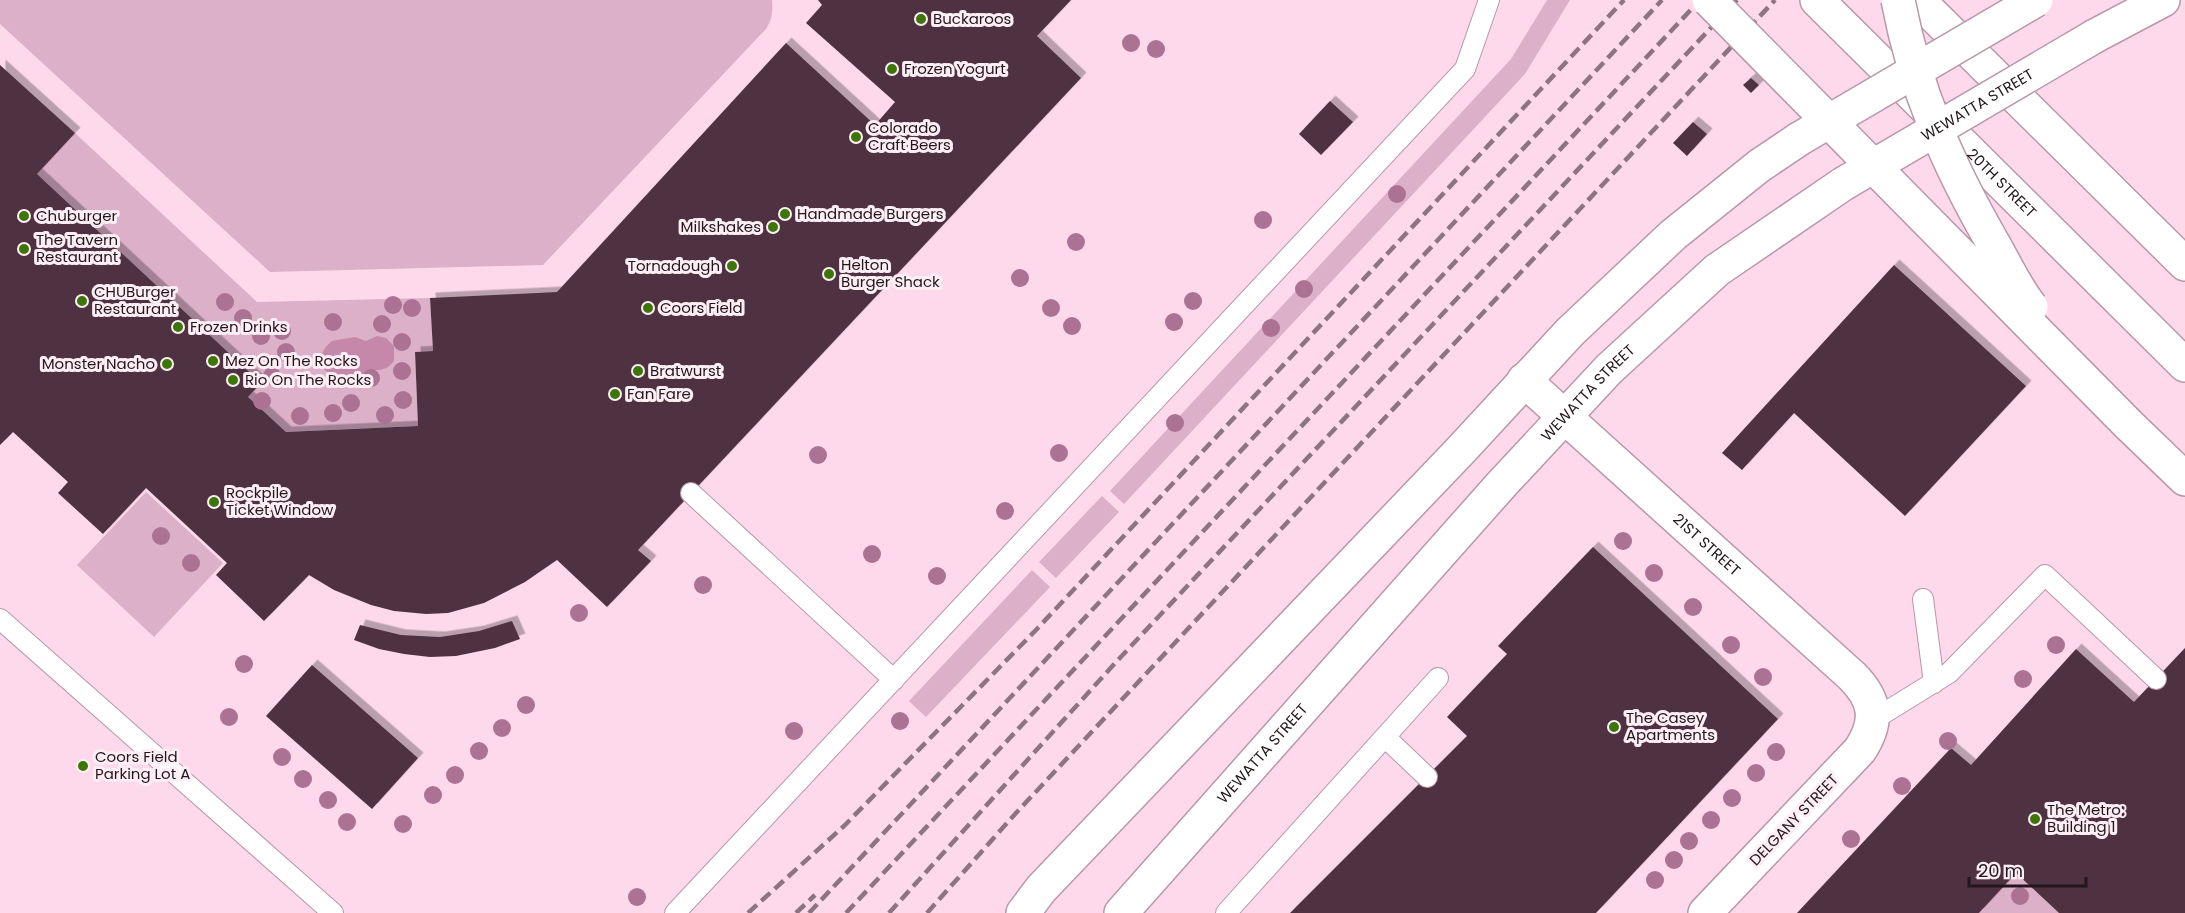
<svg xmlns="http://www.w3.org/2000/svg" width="2185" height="913" viewBox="0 0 2185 913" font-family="Poppins,sans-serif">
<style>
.green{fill:#dcb0c8}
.water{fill:#c688aa}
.building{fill:#4f3343;filter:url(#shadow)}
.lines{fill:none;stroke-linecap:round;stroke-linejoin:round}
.lane-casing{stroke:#b997a9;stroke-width:22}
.street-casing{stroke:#b997a9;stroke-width:36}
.secondary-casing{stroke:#b997a9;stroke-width:36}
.highway-casing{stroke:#b997a9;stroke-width:36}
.lane{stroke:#fff;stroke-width:20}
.street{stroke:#fff;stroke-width:33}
.secondary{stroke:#fff;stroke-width:33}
.highway{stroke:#fff;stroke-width:33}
.rail{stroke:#8d7481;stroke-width:4.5;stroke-dasharray:12 6;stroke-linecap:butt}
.secondary-bridge-casing{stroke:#b997a9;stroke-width:36;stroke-linecap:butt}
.highway-bridge-casing{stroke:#b997a9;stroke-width:36;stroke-linecap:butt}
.secondary-bridge{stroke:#fff;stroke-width:33}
.highway-bridge{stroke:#fff;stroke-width:33}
.tree{fill:#ab7294}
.poi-dot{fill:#3c7609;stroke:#fdeef5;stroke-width:2}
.labels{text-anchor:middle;stroke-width:6;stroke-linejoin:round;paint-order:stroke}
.poi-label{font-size:15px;fill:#23161d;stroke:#fdeef5;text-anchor:start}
.street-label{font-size:15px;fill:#23161d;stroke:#fdeef5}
</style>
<defs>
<filter id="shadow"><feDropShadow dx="5.5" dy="-5.5" stdDeviation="0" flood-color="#0004"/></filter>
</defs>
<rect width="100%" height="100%" fill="#fed9ec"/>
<path class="green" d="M0,0H772C773,12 772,19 766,29L543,265L270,272L0,24Z
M1547,0H1570L1525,74L1124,504L1110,491L1511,59Z
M75,133L257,302L430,298L433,351L415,352L418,426L286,432L248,397L261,383L37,174Z
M146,492L223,563L154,637L77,565Z
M1102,496L1119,512L1056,578L1039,562Z
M1032,570L1050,587L926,717L909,701Z
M2016,873L2059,913H1979Z"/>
<path class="water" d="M377,336L386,338L394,346V361C388,369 381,371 371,370C343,392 300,367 332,341L355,337L366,341Z"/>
<path class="building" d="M818,0H1071L1037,36L1081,78L638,550L651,561L607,607L557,560L525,582L484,603L448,613L426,614L394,611L371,605L334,590L309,575L264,621L216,575L227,563L146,488L103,534L58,493L68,482L13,432L0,445V65L75,133L37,174L261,383L248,397L286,432L418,426L415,352L433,351L430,298L557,292L786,43L875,125L895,102L806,23L822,5Z
M1751,78L1759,85L1751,93L1743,85Z
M1330,101L1353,122L1321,155L1299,134Z
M1693,122L1707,134L1687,156L1673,143Z
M1894,265L2026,386L1905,516L1794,413L1742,470L1722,453Z
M1593,547L1778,719L1596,913H1290L1467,736L1447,717L1507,654L1498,646Z
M512,621L520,639L495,648L456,656L430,657L404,654L379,649L354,640L360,625L401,635L440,637L479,631Z
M2185,648V913H2059L2016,873L1979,913H1797L1951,748L1971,765L2076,649L2134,702Z
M312,665L418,758L372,809L266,716Z"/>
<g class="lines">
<defs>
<path id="lane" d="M691,493L894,680
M1923,599L1934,683
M0,619L333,913
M1873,720L1949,673L2045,575L2156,679
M1385,737L1427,777
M675,913L1465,69L1489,0
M1226,913L1438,678"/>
<g id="street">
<path id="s1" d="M1524,380L1852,676C1876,700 1879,721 1860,750L1705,913"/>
</g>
<g id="secondary">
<path id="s2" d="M1817,0L2185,365"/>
<path d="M1918,0L2185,264"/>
<path d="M2095,36L2163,0"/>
<path d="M1023,913L1041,889L1461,450L1570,332L1673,235L1759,166L1799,139"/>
<path id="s3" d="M1121,913L1501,485L1609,369L1717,270L1843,184"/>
</g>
<path id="highway" d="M2128,424L2185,479"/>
</defs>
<use href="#lane" class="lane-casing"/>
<use href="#street" class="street-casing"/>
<use href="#secondary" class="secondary-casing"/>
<use href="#highway" class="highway-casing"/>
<use href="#lane" class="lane"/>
<use href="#street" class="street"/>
<use href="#secondary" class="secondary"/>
<use href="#highway" class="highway"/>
<path class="rail" d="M748,913L844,826L1036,630L1624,0
M796,913L815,895
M809,913L1662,0
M846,913L1700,0
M889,913L1117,661L1737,0
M927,913L1016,813L1775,0"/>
<defs>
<g id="secondary-bridge">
<path d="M1799,139L2036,0"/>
<path id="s4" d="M1843,184L2095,36"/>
</g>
<path id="highway-bridge" d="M1709,0L2128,424
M1898,0C1915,90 1948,165 1993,243C2005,264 2016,288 2031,307"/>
</defs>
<use href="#secondary-bridge" class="secondary-bridge-casing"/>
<use href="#highway-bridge" class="highway-bridge-casing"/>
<use href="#secondary-bridge" class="secondary-bridge"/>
<use href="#highway-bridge" class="highway-bridge"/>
</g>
<g class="tree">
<circle cx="1131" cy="43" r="9"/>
<circle cx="1156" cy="49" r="9"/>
<circle cx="1397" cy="194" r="9"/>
<circle cx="1263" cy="220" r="9"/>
<circle cx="1076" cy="242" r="9"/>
<circle cx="1020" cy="278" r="9"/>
<circle cx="1304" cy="289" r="9"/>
<circle cx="1193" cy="301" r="9"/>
<circle cx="225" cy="302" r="9"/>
<circle cx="393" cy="305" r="9"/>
<circle cx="412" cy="308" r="9"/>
<circle cx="1051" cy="308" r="9"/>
<circle cx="243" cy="318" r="9"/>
<circle cx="333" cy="322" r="9"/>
<circle cx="1174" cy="322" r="9"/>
<circle cx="382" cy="324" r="9"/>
<circle cx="1072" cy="326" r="9"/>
<circle cx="1271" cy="328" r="9"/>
<circle cx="282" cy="331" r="9"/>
<circle cx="261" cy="336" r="9"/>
<circle cx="402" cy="342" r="9"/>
<circle cx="286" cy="352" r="9"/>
<circle cx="402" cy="371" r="9"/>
<circle cx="272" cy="376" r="9"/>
<circle cx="371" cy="378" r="9"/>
<circle cx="403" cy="400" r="9"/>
<circle cx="262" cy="401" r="9"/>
<circle cx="351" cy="403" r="9"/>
<circle cx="333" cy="413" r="9"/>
<circle cx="385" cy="415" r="9"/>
<circle cx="300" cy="416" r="9"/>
<circle cx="1175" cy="423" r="9"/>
<circle cx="1059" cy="453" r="9"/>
<circle cx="818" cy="455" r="9"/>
<circle cx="1005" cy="511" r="9"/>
<circle cx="161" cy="536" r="9"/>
<circle cx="1623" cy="541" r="9"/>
<circle cx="872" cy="554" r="9"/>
<circle cx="191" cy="563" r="9"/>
<circle cx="1654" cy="573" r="9"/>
<circle cx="937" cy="576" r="9"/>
<circle cx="703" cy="585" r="9"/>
<circle cx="1693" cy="607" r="9"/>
<circle cx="579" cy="613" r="9"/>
<circle cx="1731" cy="645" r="9"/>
<circle cx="2056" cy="645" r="9"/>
<circle cx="244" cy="664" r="9"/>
<circle cx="1763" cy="677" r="9"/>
<circle cx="2023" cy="679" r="9"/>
<circle cx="526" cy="705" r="9"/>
<circle cx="229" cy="717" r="9"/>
<circle cx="900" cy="721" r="9"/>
<circle cx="502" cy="728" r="9"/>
<circle cx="794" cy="731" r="9"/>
<circle cx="1948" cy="741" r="9"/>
<circle cx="479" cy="751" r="9"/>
<circle cx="1776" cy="752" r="9"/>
<circle cx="282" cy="757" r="9"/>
<circle cx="1756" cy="773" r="9"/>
<circle cx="455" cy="775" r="9"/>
<circle cx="303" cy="779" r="9"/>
<circle cx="1902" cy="786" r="9"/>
<circle cx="433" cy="795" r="9"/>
<circle cx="1732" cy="798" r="9"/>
<circle cx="328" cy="800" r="9"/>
<circle cx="1711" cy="820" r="9"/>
<circle cx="347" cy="822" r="9"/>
<circle cx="403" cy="824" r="9"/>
<circle cx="1851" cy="839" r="9"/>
<circle cx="1689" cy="841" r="9"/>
<circle cx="1674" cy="860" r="9"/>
<circle cx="1655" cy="880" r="9"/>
<circle cx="2020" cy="896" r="9"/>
<circle cx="637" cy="897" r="9"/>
</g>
<g class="poi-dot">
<circle cx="921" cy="19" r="6"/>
<circle cx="892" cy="69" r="6"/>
<circle cx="856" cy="137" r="6"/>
<circle cx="785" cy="214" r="6"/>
<circle cx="24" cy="216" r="6"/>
<circle cx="773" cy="227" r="6"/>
<circle cx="24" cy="249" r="6"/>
<circle cx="732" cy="266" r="6"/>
<circle cx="829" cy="274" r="6"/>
<circle cx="82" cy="301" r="6"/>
<circle cx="648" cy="308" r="6"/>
<circle cx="178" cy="327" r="6"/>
<circle cx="213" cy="361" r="6"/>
<circle cx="167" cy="364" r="6"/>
<circle cx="638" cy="371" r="6"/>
<circle cx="233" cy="380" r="6"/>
<circle cx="615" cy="394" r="6"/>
<circle cx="214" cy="502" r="6"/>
<circle cx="1614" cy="727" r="6"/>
<circle cx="83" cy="766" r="6"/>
<circle cx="2035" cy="819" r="6"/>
</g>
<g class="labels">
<g class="poi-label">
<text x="933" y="24">Buckaroos</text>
<text x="904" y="74">Frozen Yogurt</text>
<text x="868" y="133">Colorado<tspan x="868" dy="17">Craft Beers</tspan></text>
<text x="797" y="219">Handmade Burgers</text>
<text x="36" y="221">Chuburger</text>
<text x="761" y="232" text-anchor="end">Milkshakes</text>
<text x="36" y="245">The Tavern<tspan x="36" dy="17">Restaurant</tspan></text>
<text x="841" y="270">Helton<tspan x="841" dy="17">Burger Shack</tspan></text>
<text x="720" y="271" text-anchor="end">Tornadough</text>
<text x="94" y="297">CHUBurger<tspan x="94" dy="17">Restaurant</tspan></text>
<text x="660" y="313">Coors Field</text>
<text x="190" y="332">Frozen Drinks</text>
<text x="225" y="366">Mez On The Rocks</text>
<text x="155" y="369" text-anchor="end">Monster Nacho</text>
<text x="650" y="376">Bratwurst</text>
<text x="245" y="385">Rio On The Rocks</text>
<text x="627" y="399">Fan Fare</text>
<text x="226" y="498">Rockpile<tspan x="226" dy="17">Ticket Window</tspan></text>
<text x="1626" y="723">The Casey<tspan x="1626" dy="17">Apartments</tspan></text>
<text x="95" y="762">Coors Field<tspan x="95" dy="17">Parking Lot A</tspan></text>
<text x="2047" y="815">The Metro:<tspan x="2047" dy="17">Building 1</tspan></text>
</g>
<g class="street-label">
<text dy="5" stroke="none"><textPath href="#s4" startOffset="156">WEWATTA STREET</textPath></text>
<text dy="5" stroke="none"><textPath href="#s2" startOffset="260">20TH STREET</textPath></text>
<text dy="5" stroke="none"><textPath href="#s3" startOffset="699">WEWATTA STREET</textPath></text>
<text dy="5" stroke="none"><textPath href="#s1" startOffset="246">21ST STREET</textPath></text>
<text dy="5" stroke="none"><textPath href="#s3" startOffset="213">WEWATTA STREET</textPath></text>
<text transform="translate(1794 820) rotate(-46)" y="5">DELGANY STREET</text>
</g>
</g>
<path d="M1969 877v9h117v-9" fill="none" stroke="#23161d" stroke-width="3"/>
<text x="1978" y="877" font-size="18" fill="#23161d" stroke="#fdeef5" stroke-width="4.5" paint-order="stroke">20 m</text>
</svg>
